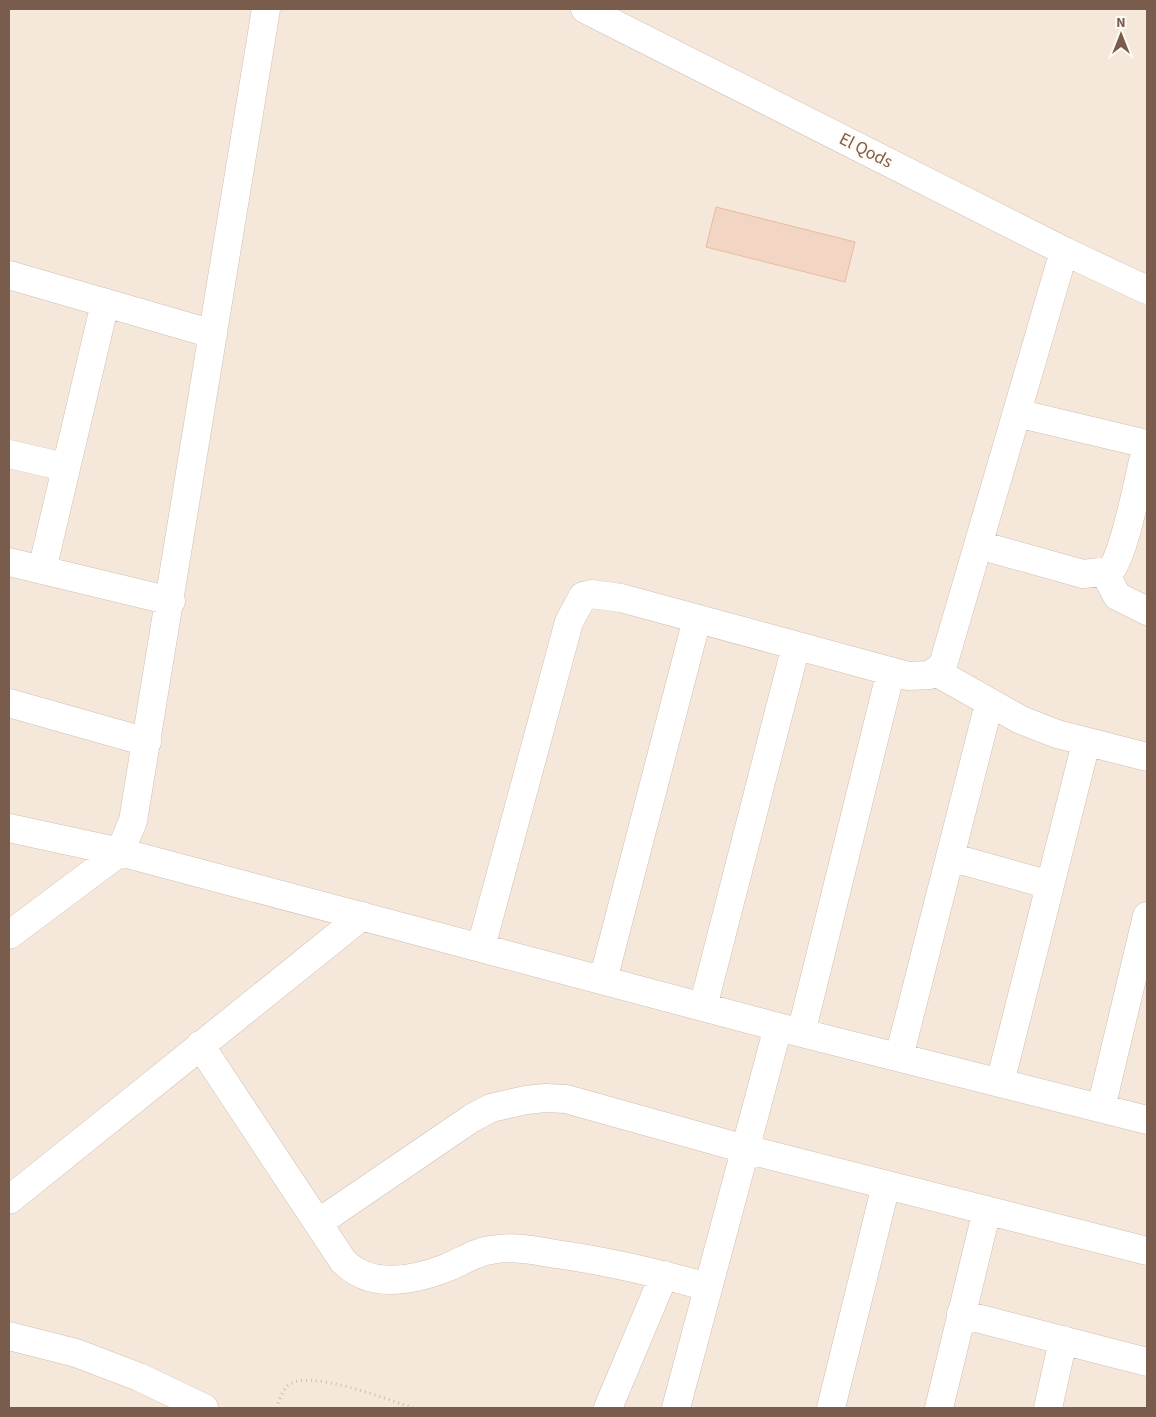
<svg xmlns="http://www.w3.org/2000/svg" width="1156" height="1417" viewBox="0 0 1156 1417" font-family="'Source Sans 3',sans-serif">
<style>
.residential{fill:#f5e8da}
.building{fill:#f3d5c3;stroke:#e6bba3}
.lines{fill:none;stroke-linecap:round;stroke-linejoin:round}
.minor-casing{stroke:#d1beb0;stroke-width:29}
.path{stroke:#d9b8a5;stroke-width:3;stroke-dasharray:1 4;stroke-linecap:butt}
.minor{stroke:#fff;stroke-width:28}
.labels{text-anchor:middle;stroke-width:4;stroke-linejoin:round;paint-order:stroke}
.street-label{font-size:18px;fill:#7a5c4d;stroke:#fffaf3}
</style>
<rect width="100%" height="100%" fill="#fdf6ec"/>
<path class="residential" d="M9,9H1147V1408H9Z"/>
<path class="building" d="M716,207L855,242L845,282L706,247Z"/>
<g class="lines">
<defs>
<path id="minor" d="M585,9L1064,251L1147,290
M9,275L213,334
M1017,413L1147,444
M9,454L65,467
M979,545L1083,574L1110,571C1125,555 1140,471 1147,444
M9,562L171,601
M42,570L105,303
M1105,573L1117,596L1147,611
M936,672L1021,720L1057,734L1147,757
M9,703L147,742
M9,828L120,852L778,1027L1147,1120
M950,857L1050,885
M9,935L120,852L133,821L266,9
M481,947L569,622L583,596L591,594L621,598L908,676L930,675L943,665L1064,251
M603,980L697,619
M703,1007L796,646
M801,1033L891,671
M200,1045L343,1261C370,1289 412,1281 446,1268C461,1262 475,1252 491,1250C513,1246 534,1250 556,1254C607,1261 658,1273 708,1287
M899,1057L989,704
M1000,1083L1086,743
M1101,1108L1147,916
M9,1200L362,916
M318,1223L472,1118L491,1108L526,1100L545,1098L566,1099L745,1149L1147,1251
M961,1314L1147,1362
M9,1336L76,1353L139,1377L204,1408
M608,1408L664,1275
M676,1408L778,1027
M831,1408L886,1185
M939,1408L987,1210
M1048,1408L1063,1340"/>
</defs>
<use href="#minor" class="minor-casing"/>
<path class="path" d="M276,1408C279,1402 282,1392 286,1387C305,1366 390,1401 414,1408"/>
<use href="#minor" class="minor"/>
</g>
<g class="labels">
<g class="street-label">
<text transform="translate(866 150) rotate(27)" y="6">El Qods</text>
</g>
</g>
<rect width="1156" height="1417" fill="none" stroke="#7a5c4d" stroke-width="20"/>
<g transform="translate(1121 35)" stroke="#fffaf3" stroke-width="4" paint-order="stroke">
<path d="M0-4L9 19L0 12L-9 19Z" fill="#7a5c4d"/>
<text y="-8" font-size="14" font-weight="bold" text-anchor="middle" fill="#7a5c4d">N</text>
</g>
</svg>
